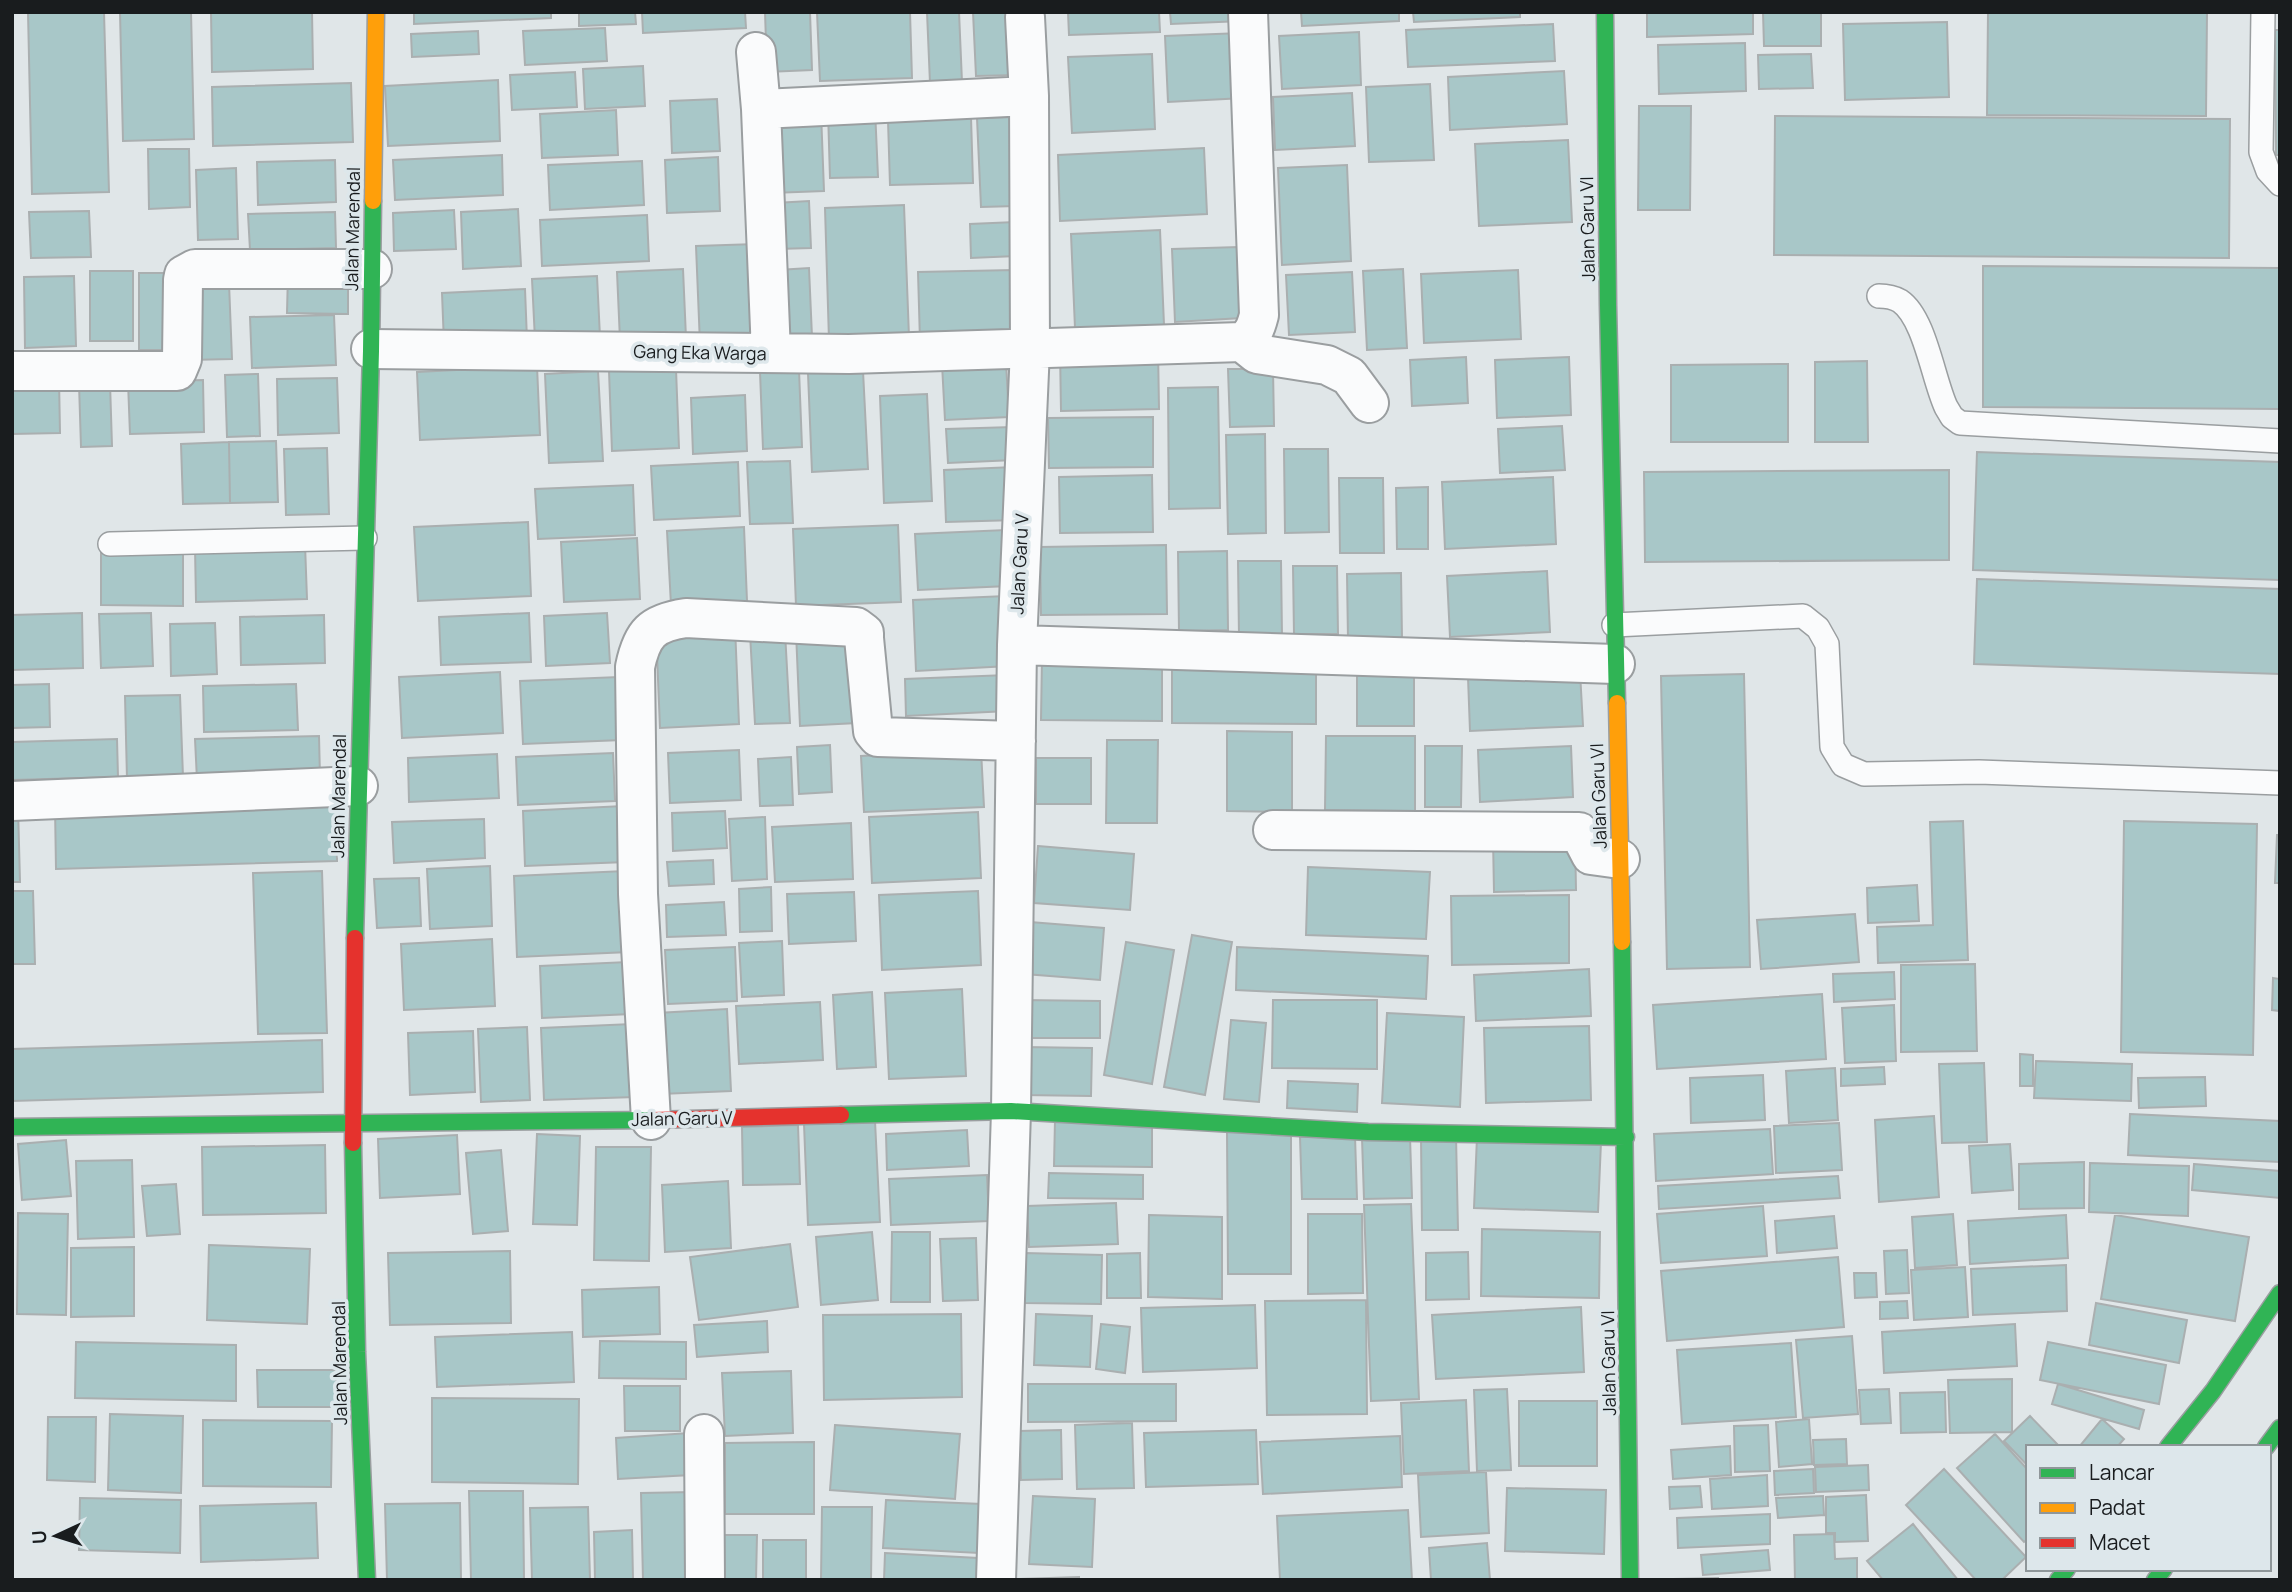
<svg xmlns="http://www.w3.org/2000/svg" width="2292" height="1592" viewBox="0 0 2292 1592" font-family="Manrope,sans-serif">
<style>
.building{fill:#a8c7c8;stroke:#aaafb0;stroke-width:2}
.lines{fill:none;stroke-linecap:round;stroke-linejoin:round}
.lane-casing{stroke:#9a9ea0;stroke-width:26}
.street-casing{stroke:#9a9ea0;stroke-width:42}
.fast-casing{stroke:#9a9ea0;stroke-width:19}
.slow-casing{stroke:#9a9ea0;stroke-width:19}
.jam-casing{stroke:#9a9ea0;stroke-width:19}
.lane{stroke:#fafbfc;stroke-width:23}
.street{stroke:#fafbfc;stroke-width:38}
.fast{stroke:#30b455;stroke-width:16}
.slow{stroke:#ff9f0a;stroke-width:16}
.jam{stroke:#e5322d;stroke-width:16}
.labels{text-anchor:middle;stroke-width:7;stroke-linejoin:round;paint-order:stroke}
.street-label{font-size:18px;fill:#191c1e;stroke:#dde7eb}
</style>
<rect width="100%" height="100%" fill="#e0e6e8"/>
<path class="building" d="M28,12H104L109,192L32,194Z
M120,12H191L194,139L123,141Z
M211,12H312L313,69L212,72Z
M414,12H551V18L414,24Z
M579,12H635L636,24L579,26Z
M642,12H745L746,28L643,33Z
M765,12H810L812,70L767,72Z
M817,12H910L912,78L820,81Z
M927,12H959L962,82L930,83Z
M973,12H1019L1021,75L976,76Z
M1068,12H1159L1160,32L1069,35Z
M1170,12H1242V21L1171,24Z
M1301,12H1399V21L1302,26Z
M1413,12H1520V17L1414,22Z
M1647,12H1753V34L1647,37Z
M1763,12H1821V46H1764Z
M1988,12H2207L2206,116L1987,115Z
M1947,22L1949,97L1845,100L1843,24Z
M1553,24L1555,61L1408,67L1406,30Z
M605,28L607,61L525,65L523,31Z
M2275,30H2280V155H2276Z
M478,31L479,54L412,57L411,34Z
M1359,32L1361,85L1282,89L1279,36Z
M1241,33L1244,98L1168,102L1165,36Z
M1745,43L1746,91L1659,94L1658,45Z
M1152,54L1155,129L1072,133L1068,57Z
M1811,54L1813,88L1759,89L1758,55Z
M643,66L645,106L585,109L583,69Z
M1564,71L1567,124L1450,130L1448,77Z
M575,72L577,107L512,110L510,75Z
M498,80L500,141L388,146L385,86Z
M351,83L353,142L213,146L212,87Z
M1430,84L1434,160L1369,162L1366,87Z
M1352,93L1355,146L1275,150L1273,97Z
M717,99L720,151L672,153L670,101Z
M1639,106H1691L1690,210H1638Z
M875,109L878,177L830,178L828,111Z
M616,110L618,155L542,158L540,114Z
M821,112L824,191L772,193L769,113Z
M1775,116L2230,119L2229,258L1774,255Z
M971,117L973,183L890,185L888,120Z
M1013,117L1016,206L981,207L977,118Z
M1568,140L1572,222L1479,226L1475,144Z
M1204,148L1207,214L1060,221L1058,155Z
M148,149H189L190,207L149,209Z
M502,155L503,195L395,200L393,160Z
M718,157L720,211L667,213L665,160Z
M335,160L336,202L258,205L257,162Z
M642,161L644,205L550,210L548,165Z
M1347,165L1351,261L1282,265L1278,168Z
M236,168L238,239L198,240L196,170Z
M809,201L811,248L777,249L775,203Z
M904,205L909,337L829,340L825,208Z
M518,209L521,266L463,269L461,212Z
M454,210L456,249L394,251L393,213Z
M89,211L91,257L31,258L29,212Z
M335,212L336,248L250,250L248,214Z
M647,215L649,261L542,266L540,220Z
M1015,222L1016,256L971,258L970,224Z
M1160,230L1164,325L1075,328L1071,234Z
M756,244L760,342L700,344L696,246Z
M1239,247L1242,318L1175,322L1172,249Z
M1983,266L2280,268V409L1983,407Z
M809,268L812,337L780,338L778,270Z
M683,269L686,338L620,340L617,272Z
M1403,269L1407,348L1367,350L1363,271Z
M1014,270L1016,338L920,341L918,272Z
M1518,270L1521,339L1424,343L1421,274Z
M90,271H133V341H90Z
M348,272V314L287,313L288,273Z
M1352,272L1355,332L1289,335L1286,275Z
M139,273H176L175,350H139Z
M74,276L76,346L25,348L24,277Z
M597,276L600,337L535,340L532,279Z
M229,283L232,359L189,360L186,285Z
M525,289L527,340L444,344L442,293Z
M334,315L336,365L252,368L250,317Z
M1158,348L1159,409L1061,411L1060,350Z
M1466,357L1468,403L1412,406L1410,360Z
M1569,357L1571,415L1497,418L1495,360Z
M1867,361L1868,442H1815V362Z
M1006,362L1009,417L945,420L942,364Z
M1788,364V442H1671V365Z
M537,366L540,435L420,440L417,372Z
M676,369L679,448L612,451L609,371Z
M1228,369H1273L1274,426L1230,427Z
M799,370L802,447L763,449L760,372Z
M598,371L603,461L549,463L545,374Z
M863,371L868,469L812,472L808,373Z
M258,374L260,436L227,437L225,375Z
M337,378L339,433L278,435L277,379Z
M59,379L60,433L12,434V380Z
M203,380L204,432L130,434L128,382Z
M110,383L112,446L81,447L79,384Z
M1218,387L1220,508L1169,509L1168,388Z
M927,394L932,501L884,503L880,396Z
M745,395L747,451L693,454L691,398Z
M1153,417V467L1049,468L1048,418Z
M1562,426L1565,470L1500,473L1498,429Z
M1013,427L1014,460L948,463L946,429Z
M1265,434L1266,533L1228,534L1226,435Z
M276,441L278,502L230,503L229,442Z
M229,442L230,503L183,504L181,444Z
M327,448L329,514L286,515L284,449Z
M1284,449H1328L1329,532L1285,533Z
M1977,452L2280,462V580L1973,570Z
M790,461L793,523L750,524L747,462Z
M738,462L740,516L654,520L651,466Z
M1014,467L1017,520L946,522L944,470Z
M1949,470V560L1645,562L1644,472Z
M1152,475L1153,532L1060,533L1059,477Z
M1553,477L1556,544L1445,549L1442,482Z
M1339,478H1383L1384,553H1340Z
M633,485L635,535L538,539L535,489Z
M1428,487V549H1397L1396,488Z
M528,522L531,596L418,601L414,527Z
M898,525L901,602L796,606L793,529Z
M744,527L747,601L671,605L667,531Z
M1006,530L1009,586L918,590L915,534Z
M637,538L640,599L564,602L561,542Z
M305,544L307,599L196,602L195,547Z
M1166,545L1167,614L1041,615L1040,547Z
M101,551L183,552V606L101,605Z
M1227,551L1228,630L1179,631L1178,552Z
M1238,561H1281L1282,636H1239Z
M1293,566H1337L1338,634H1294Z
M1547,571L1550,632L1450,637L1447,576Z
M1401,573L1402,639H1348L1347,574Z
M1977,579L2280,589V674L1974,664Z
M1006,596L1009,666L916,671L913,600Z
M82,613L83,668L12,670V615Z
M151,613L153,666L101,668L99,614Z
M529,613L531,662L441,665L439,617Z
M607,613L610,663L546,666L544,616Z
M324,615L325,663L241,665L240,617Z
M215,623L217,674L171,676L170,624Z
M735,626L739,724L660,728L656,630Z
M853,630L857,723L800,726L796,632Z
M785,632L790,723L755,724L750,633Z
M1042,658L1162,659V721L1041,720Z
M1357,660H1414V726H1357Z
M1172,662L1316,663V724L1172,723Z
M500,672L503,733L402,738L399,677Z
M1580,672L1583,726L1470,731L1468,677Z
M1744,674L1750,967L1667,969L1661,676Z
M1007,675L1008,711L906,716L905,679Z
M619,677L622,740L523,744L520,681Z
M49,684L50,727L12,728V685Z
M296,684L298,730L204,732L203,686Z
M180,695L183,777L127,779L125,696Z
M1227,731L1292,732V812L1227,811Z
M319,736L320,777L197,780L195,739Z
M1326,736H1415V811L1325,810Z
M117,739L118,777L12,780V742Z
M1107,740H1158L1157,823H1106Z
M830,745L832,792L799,794L797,747Z
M1425,746H1462L1461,807H1425Z
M1571,746L1573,797L1480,802L1478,750Z
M739,750L741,800L670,803L668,753Z
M981,750L984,807L864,812L861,756Z
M613,753L615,801L518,805L516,757Z
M497,754L499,798L409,802L408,758Z
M791,757L793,805L760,806L758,759Z
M1036,758H1091V804H1036Z
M336,800L337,861L56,869L55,807Z
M623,806L626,862L525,866L523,811Z
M12,807H18L20,882H12Z
M725,811L727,848L673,851L672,813Z
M978,812L981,878L872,883L869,817Z
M765,817L767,879L732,881L729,819Z
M484,819L485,858L394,863L392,822Z
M1963,821L1968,960L1878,963L1877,927L1933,925L1930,822Z
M2124,821L2257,824L2253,1055L2121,1052Z
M851,823L853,879L775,882L772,827Z
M2277,835H2280V883H2275Z
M1575,837L1576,890L1494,892L1493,838Z
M1038,846L1134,854L1130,910L1034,903Z
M713,860L714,884L669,886L667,862Z
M490,866L492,926L430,929L427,869Z
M1308,867L1430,872L1426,939L1306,935Z
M322,871L327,1033L258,1034L253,873Z
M625,871L629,952L517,957L514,876Z
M419,878L421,926L377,928L374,879Z
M1917,885L1919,921L1868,923L1867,888Z
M771,887L772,931L740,932L739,889Z
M12,891H33L35,964H12Z
M978,891L981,965L882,970L879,895Z
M854,892L856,941L789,944L787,894Z
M1569,895V963L1452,965L1451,896Z
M724,902L726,935L667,937L666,905Z
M1855,914L1859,962L1761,969L1757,920Z
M1030,922L1104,928L1100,980L1025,974Z
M1192,935L1232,942L1205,1095L1164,1087Z
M492,939L495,1006L404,1010L401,944Z
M782,941L784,995L742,997L739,943Z
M1126,942L1174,950L1152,1084L1104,1075Z
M735,947L737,1001L668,1004L665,950Z
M1237,947L1428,956L1426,999L1236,990Z
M628,962L631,1014L542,1018L540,966Z
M1975,964L1977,1051L1901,1052V965Z
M1589,969L1591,1016L1476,1021L1474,975Z
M1894,972L1895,999L1834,1002L1833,974Z
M2273,978L2280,979V1011L2272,1010Z
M962,989L966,1076L889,1079L885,993Z
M872,992L876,1067L837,1069L833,995Z
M1822,994L1826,1059L1657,1069L1653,1005Z
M1023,1000L1100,1001V1038H1023Z
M1273,1000H1377V1069L1272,1068Z
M820,1002L823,1060L739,1064L736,1006Z
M1894,1005L1896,1061L1845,1063L1842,1008Z
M727,1009L731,1091L661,1094L657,1013Z
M1387,1013L1464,1017L1460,1107L1382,1103Z
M1231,1020L1266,1023L1259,1102L1224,1099Z
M632,1024L635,1097L544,1100L541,1028Z
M1589,1026L1591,1100L1486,1103L1484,1028Z
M527,1027L530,1100L481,1102L478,1029Z
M473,1031L475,1092L410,1095L408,1033Z
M322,1040L323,1092L12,1101V1049Z
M1023,1047L1092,1048L1091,1096L1023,1095Z
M2020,1054L2033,1055V1086H2020Z
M2036,1061L2132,1064L2131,1101L2034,1098Z
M1984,1063L1987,1142L1942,1143L1939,1064Z
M1884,1067L1885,1084L1841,1086V1069Z
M1835,1068L1838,1120L1789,1123L1786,1071Z
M1763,1075L1765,1120L1691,1123L1690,1078Z
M2205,1077L2206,1106L2139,1108L2138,1078Z
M1288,1081L1358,1084L1357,1112L1287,1108Z
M2130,1114L2280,1121V1162L2128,1155Z
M1934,1116L1939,1197L1879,1202L1875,1120Z
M1055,1120L1152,1121V1167L1054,1166Z
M875,1121L880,1222L808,1225L804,1124Z
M1839,1123L1842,1170L1776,1173L1774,1126Z
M798,1125L800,1184L743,1185L742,1127Z
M1770,1129L1773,1174L1656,1181L1654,1134Z
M967,1130L969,1166L887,1170L886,1134Z
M1227,1132H1291V1274H1228Z
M537,1134L580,1136L577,1225L533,1224Z
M457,1135L460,1194L380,1198L378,1139Z
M1355,1136L1357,1199H1302L1300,1137Z
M1456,1136L1458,1230H1422L1421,1137Z
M1410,1137L1412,1198L1364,1199L1362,1138Z
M1477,1137L1601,1142L1598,1212L1474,1208Z
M66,1140L71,1196L22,1200L18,1144Z
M2010,1144L2013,1190L1972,1193L1969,1146Z
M325,1145L326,1213L203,1215L202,1147Z
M596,1147H651L649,1261L594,1260Z
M501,1150L508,1231L473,1234L466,1153Z
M132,1160L134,1237L78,1239L76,1161Z
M2084,1162V1208L2019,1209V1164Z
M2090,1163L2189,1166L2188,1216L2089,1212Z
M2194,1164L2280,1171V1198L2192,1190Z
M1049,1173L1143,1175V1199L1048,1198Z
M987,1175L989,1221L891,1225L889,1179Z
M1838,1176L1840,1198L1659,1209L1658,1186Z
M728,1181L731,1248L665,1252L662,1185Z
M176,1184L180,1234L147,1236L142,1186Z
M1116,1203L1118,1244L1029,1247L1027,1206Z
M1411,1204L1419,1399L1371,1401L1364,1205Z
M1763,1206L1767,1256L1661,1263L1657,1214Z
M18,1213L68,1214L66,1315L17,1314Z
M1308,1214H1362L1363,1293L1308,1294Z
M1953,1214L1957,1265L1915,1268L1912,1217Z
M1149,1215L1222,1217V1299L1148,1297Z
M2066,1215L2068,1258L1970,1264L1968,1221Z
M2115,1215L2249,1237L2235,1321L2101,1299Z
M1834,1216L1837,1248L1777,1253L1775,1221Z
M1482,1229L1600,1232L1599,1298L1481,1296Z
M872,1232L878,1300L821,1305L816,1237Z
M892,1232H930V1302H891Z
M976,1238L978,1300L943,1301L940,1239Z
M790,1244L798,1307L699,1320L690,1257Z
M209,1245L310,1249L307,1324L207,1320Z
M134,1247V1316L71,1317V1248Z
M1907,1250L1909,1293L1886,1294L1884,1251Z
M510,1251L511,1323L390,1325L388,1253Z
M1468,1252L1469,1299L1426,1300V1253Z
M1025,1253L1102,1255L1101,1304L1024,1303Z
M1140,1253L1141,1298H1107V1254Z
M1838,1257L1844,1327L1667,1341L1661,1271Z
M2066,1265L2067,1311L1973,1315L1971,1269Z
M1965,1267L1968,1317L1914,1320L1911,1270Z
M1854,1273H1876L1877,1297L1855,1298Z
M659,1287L660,1334L583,1337L582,1290Z
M1366,1300L1367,1414L1267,1415L1265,1301Z
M1907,1301L1908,1318L1880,1319V1302Z
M2096,1303L2187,1320L2179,1363L2089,1345Z
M1255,1305L1257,1368L1143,1372L1141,1308Z
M1581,1307L1584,1372L1436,1379L1432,1315Z
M961,1314L962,1397L824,1400L823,1315Z
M1036,1314L1092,1316L1090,1367L1034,1365Z
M767,1321L768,1352L697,1357L694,1325Z
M1101,1324L1130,1327L1125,1373L1096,1369Z
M2015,1324L2017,1366L1884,1373L1882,1332Z
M572,1332L574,1382L437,1387L435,1337Z
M1852,1336L1858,1414L1803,1418L1796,1340Z
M600,1341L686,1342V1379L599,1378Z
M76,1342L236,1345V1401L75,1398Z
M2048,1342L2166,1365L2159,1404L2040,1380Z
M1791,1343L1796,1417L1682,1424L1677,1350Z
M257,1370H336L337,1407H258Z
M791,1371L793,1433L725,1436L722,1373Z
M2012,1379V1432L1950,1433L1948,1380Z
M1028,1384H1176V1421L1028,1422Z
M2058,1384L2144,1410L2139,1429L2052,1404Z
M624,1386H680V1431H625Z
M1507,1389L1511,1470L1477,1471L1474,1390Z
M1889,1389L1891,1423L1861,1424L1859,1390Z
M1945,1392L1946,1432L1901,1433L1900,1393Z
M432,1398L579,1399L578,1484L432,1482Z
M1466,1400L1469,1471L1404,1474L1401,1403Z
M1519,1401H1597V1466H1519Z
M110,1414L183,1416L181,1493L108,1490Z
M2030,1416L2060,1447H2028V1466L2004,1441Z
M48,1417H96L95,1482L47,1480Z
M1809,1419L1812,1464L1779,1467L1776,1422Z
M2102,1419L2124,1439L2117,1447H2079Z
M203,1420L332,1421L331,1487L203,1486Z
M1132,1423L1134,1488L1077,1489L1075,1425Z
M835,1425L960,1434L955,1499L830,1490Z
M1768,1425L1770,1471L1735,1472L1734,1426Z
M1061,1430L1062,1479L1021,1480L1020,1431Z
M1256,1430L1258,1484L1146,1487L1144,1433Z
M689,1433L691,1475L618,1479L616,1438Z
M1995,1434L2028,1470V1539L2024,1542L1957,1468Z
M1400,1436L1402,1487L1263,1494L1260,1442Z
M1846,1439L1847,1464L1814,1465L1813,1440Z
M814,1442V1514H725V1443Z
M1730,1446L1731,1475L1673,1479L1671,1450Z
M1868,1465L1869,1490L1816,1492L1815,1467Z
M1813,1469L1814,1493L1775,1495L1774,1471Z
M1944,1469L2026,1557L2002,1580H1976L1906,1505Z
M1486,1472L1489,1533L1421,1537L1418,1475Z
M1767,1475L1768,1506L1712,1509L1710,1479Z
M1700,1486L1702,1507L1670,1509L1669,1487Z
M1507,1488L1606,1490L1604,1554L1505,1551Z
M469,1491H523L524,1580H471Z
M694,1492L696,1580H643L641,1493Z
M1866,1495L1868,1541L1835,1542V1533H1826V1497Z
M1033,1496L1095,1499L1092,1567L1029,1564Z
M1823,1496L1824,1515L1778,1518L1776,1498Z
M80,1498L181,1500L180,1553L79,1550Z
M886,1500L982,1504L979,1553L883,1548Z
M316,1503L318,1558L201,1562L200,1506Z
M460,1503L461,1580H387L385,1504Z
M588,1507L590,1580H532L530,1508Z
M822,1507H872L871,1580H821Z
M1408,1510L1412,1580H1280L1277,1516Z
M1770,1514V1544L1678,1548L1677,1518Z
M1913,1524L1958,1580H1883L1867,1561Z
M632,1530L633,1580H595L594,1532Z
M1834,1534L1835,1559L1857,1558V1580H1795L1794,1535Z
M720,1535H757L756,1580H719Z
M763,1540H806V1580H763Z
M1487,1543L1490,1580H1431L1429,1548Z
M1768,1550L1770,1570L1703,1575L1701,1555Z
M885,1553L978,1558L977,1580H884Z
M1079,1577V1580H1020V1579Z
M1718,1578V1580H1674V1579Z"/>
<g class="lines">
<defs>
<path id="lane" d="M2263,12L2261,152L2268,171L2280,184
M1879,296C1886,296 1893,297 1900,301C1925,318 1933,379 1946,407L1952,417L1960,423L2280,441
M110,544L365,538
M1614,625L1803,616L1818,628L1827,644L1832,747L1843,765L1864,774L1979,772L2280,783"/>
<path id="street" d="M756,52L761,109
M1242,342L1257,354L1327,365L1349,376L1369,403
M371,349L849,354L1242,342C1253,336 1256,327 1259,315L1248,12
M771,353L761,109L1029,96
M12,371H177L182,359L183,280L184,275L195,269H372
M1017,645L1615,664
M12,801L358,786
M1273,830L1579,832L1591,855L1620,859
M651,1120L638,894L635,667C642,633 652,623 686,618L856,627L864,633V638L873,731L878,737L1016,741
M704,1434L705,1580
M996,1580L1011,1111L1017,645L1030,349L1029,96L1025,17"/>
<path id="fast" d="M1605,12L1608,305L1617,703
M355,938L371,351L373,201
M1622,942L1630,1580
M841,1115L1011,1111L1368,1132L1626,1137
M12,1127L651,1120
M353,1143L357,1352L367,1580
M2168,1447L2213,1391L2280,1293
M2266,1447L2280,1428
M2058,1580L2067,1569
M2155,1580L2164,1569"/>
<path id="slow" d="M373,201L376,12
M1617,703L1622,942"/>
<path id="jam" d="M651,1120L841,1115
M353,1143L355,938"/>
</defs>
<use href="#lane" class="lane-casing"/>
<use href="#street" class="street-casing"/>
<use href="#fast" class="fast-casing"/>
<use href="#slow" class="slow-casing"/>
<use href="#jam" class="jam-casing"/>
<use href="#lane" class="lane"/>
<use href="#street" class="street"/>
<use href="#fast" class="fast"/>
<use href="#slow" class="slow"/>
<use href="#jam" class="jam"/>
</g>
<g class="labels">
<g class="street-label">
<text transform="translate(353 229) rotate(-89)" y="6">Jalan Marendal</text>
<text transform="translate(1588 229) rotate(-91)" y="6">Jalan Garu VI</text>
<text transform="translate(700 353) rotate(1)" y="6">Gang Eka Warga</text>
<text transform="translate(1020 564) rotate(-87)" y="6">Jalan Garu V</text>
<text transform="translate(339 796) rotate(-89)" y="6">Jalan Marendal</text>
<text transform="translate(1599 796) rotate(-92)" y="6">Jalan Garu VI</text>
<text transform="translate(682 1119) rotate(-1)" y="6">Jalan Garu V</text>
<text transform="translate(340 1363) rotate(-91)" y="6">Jalan Marendal</text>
<text transform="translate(1609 1363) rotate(-91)" y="6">Jalan Garu VI</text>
</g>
</g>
<rect width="2292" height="1592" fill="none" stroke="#191c1e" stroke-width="28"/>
<rect x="2026" y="1445" width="245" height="126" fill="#dde7eb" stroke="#8f9699" stroke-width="2"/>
<rect x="2040" y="1468" width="35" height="10" fill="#30b455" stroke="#8f9699" stroke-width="2"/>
<text x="2089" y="1480" font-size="21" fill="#191c1e">Lancar</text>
<rect x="2040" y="1503" width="35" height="10" fill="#ff9f0a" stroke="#8f9699" stroke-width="2"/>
<text x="2089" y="1515" font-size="21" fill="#191c1e">Padat</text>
<rect x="2040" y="1538" width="35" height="10" fill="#e5322d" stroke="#8f9699" stroke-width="2"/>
<text x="2089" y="1550" font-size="21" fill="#191c1e">Macet</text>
<g transform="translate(56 1536) rotate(266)" stroke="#dde7eb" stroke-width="5" paint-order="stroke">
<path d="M0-5L12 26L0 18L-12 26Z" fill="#191c1e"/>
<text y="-10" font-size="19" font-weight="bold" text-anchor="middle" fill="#191c1e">U</text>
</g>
</svg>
